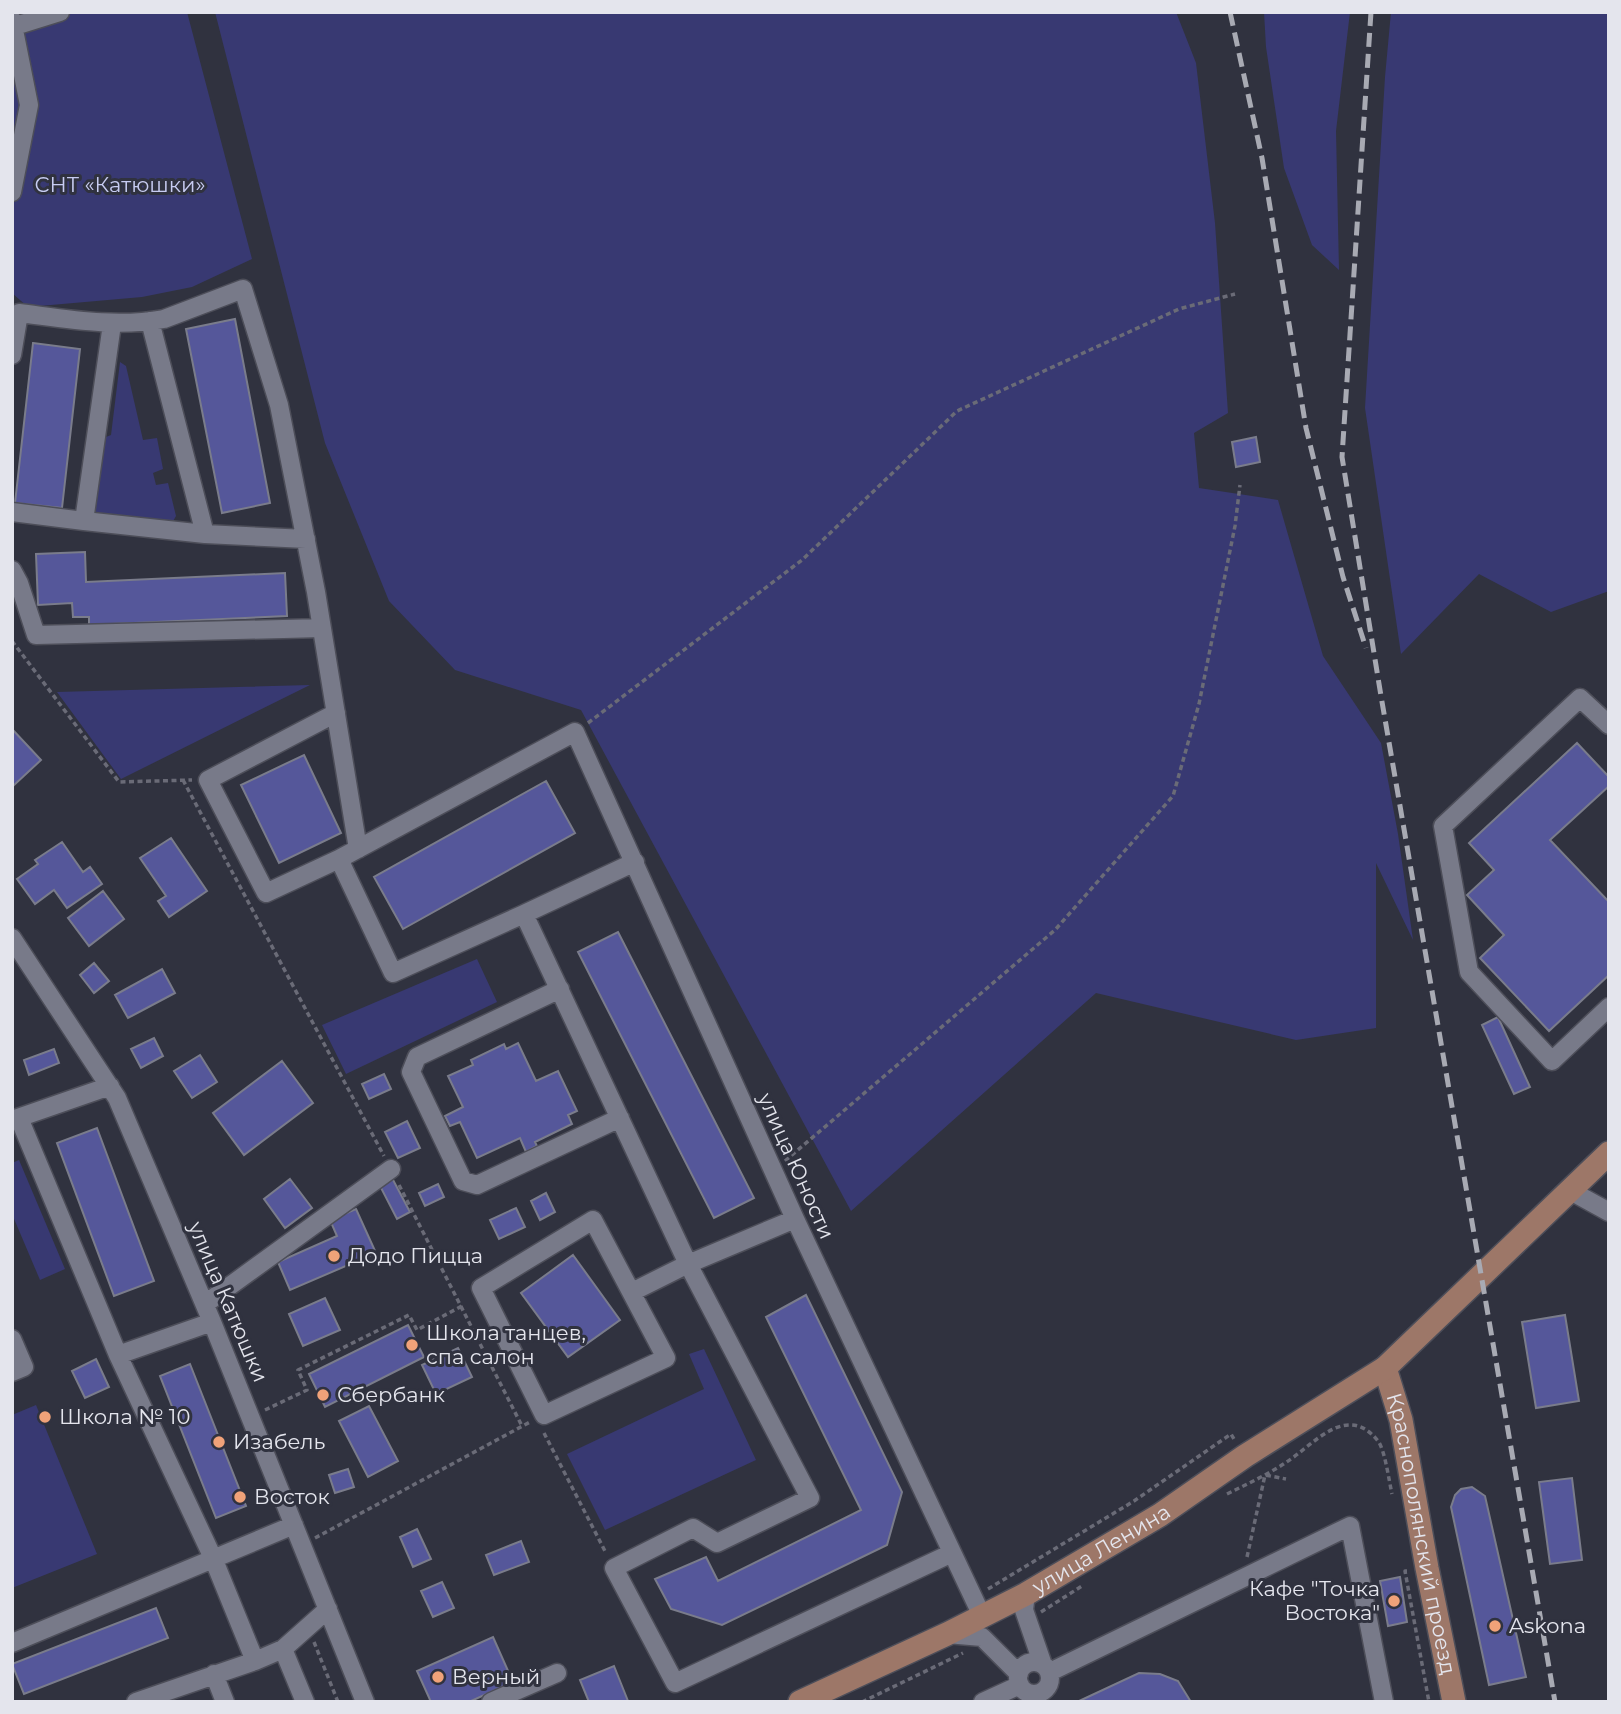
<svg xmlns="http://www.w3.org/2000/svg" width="1621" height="1714" viewBox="0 0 1621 1714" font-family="Montserrat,sans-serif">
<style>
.green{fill:#383972}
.building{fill:#55579a;stroke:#7a7c8b;stroke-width:2}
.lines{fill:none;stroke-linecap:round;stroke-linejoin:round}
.minor-casing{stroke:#4d4e59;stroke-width:21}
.major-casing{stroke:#4d4e59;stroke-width:26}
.path{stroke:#6a6b77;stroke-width:3.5;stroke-dasharray:5 3.5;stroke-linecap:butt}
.minor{stroke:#787a89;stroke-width:18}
.major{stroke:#9d7768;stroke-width:23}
.rail{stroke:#a8aab3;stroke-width:5;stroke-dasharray:14 7;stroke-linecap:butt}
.poi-dot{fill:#f0a279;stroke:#30323f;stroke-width:2.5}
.labels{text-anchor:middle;stroke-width:6;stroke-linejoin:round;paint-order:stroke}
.park-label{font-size:21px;fill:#c7ccf2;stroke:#30323f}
.street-label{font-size:21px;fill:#e4e5ed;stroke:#30323f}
.poi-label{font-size:21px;fill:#e4e5ed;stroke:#30323f;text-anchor:start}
</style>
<rect width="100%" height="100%" fill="#30323f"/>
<path class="green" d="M12,12H187L252,259L192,287L142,297L28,307L12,293Z
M215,12H1176L1196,63L1215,223L1228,413L1194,433L1199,488L1278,500L1323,656L1381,743L1398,834L1413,940L1376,863V1028L1296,1040L1096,993L851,1211L581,710L455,670L389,601L325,443Z
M1264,12H1350L1336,131L1339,270L1312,245L1284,168L1266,47Z
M1391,12H1609V591L1551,612L1479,574L1401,654L1365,408L1385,77Z
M120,362L126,366L143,440L157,438L163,469L153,473L156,485L168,483L176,516L172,523L95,514L106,437L111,435Z
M310,685L121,779L57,692Z
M477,959L497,1002L346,1074L322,1025Z
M19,1160L65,1269L40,1280L12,1214V1163Z
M704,1349L756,1460L605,1530L567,1454L704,1389L689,1354Z
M36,1405L97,1554L12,1588V1415Z"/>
<path class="building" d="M235,319L270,503L222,513L186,329Z
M33,343L80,349L62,508L15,503Z
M1256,437L1260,462L1236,467L1232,442Z
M85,552L86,582L285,573L287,616L89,625V617H73L72,603L38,605L36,554Z
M12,729L41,760L12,787Z
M1577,743L1609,777V786L1550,840L1609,902V975L1549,1031L1480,958L1504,935L1467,895L1494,870L1469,843Z
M304,755L341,833L279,863L241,785Z
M546,781L575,833L403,929L374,877Z
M171,838L207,891L169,917L158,901L166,896L140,858Z
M62,842L83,872L90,867L102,884L67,908L54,890L35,904L17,879L38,864L35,860Z
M103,891L124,919L89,946L68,918Z
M618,932L754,1198L714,1218L578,952Z
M94,963L109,981L94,993L80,975Z
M162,969L175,993L128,1018L115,995Z
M1498,1017L1530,1087L1514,1094L1482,1025Z
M154,1038L163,1056L141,1068L131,1049Z
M518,1043L536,1081L558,1071L577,1111L568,1115L572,1124L535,1142L537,1146L526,1152L520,1138L477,1158L460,1122L450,1126L445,1116L463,1107L448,1076L473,1065L471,1060L504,1044L506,1049Z
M54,1049L59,1063L29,1075L24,1060Z
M200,1055L217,1082L192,1098L174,1071Z
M282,1061L313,1103L244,1155L213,1113Z
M384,1074L391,1089L369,1099L362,1084Z
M407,1121L420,1148L398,1158L385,1132Z
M97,1128L154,1281L114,1296L57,1143Z
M391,1176L410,1212L397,1219L378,1182Z
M290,1179L312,1208L285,1228L264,1199Z
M438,1184L444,1197L425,1206L419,1193Z
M546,1193L555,1212L540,1220L531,1201Z
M516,1208L525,1227L499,1239L490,1220Z
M356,1209L376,1253L290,1290L278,1262L337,1236L330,1220Z
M573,1255L620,1320L568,1357L521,1293Z
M806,1295L902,1492L887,1545L722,1625L671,1609L655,1579L706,1557L718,1581L861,1510L766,1317Z
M325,1298L340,1330L303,1346L289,1314Z
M1565,1315L1579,1401L1536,1408L1522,1322Z
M408,1325L424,1357L325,1407L309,1374Z
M458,1348L472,1377L436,1394L422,1365Z
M96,1359L109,1387L85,1398L72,1371Z
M190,1364L246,1506L216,1518L160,1376Z
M369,1406L398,1461L368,1477L339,1421Z
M348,1469L354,1487L335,1493L329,1475Z
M1572,1478L1582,1560L1550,1564L1539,1482Z
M1472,1487L1485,1496L1526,1677L1489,1685L1451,1507L1455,1495L1461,1489Z
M417,1529L431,1559L413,1567L400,1537Z
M521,1541L529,1562L494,1575L486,1555Z
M1400,1577L1407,1622L1388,1626L1380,1581Z
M442,1582L454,1608L433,1617L421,1591Z
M156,1608L168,1638L24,1694L12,1664Z
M493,1637L513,1682L469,1702H431L417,1671Z
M614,1666L628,1701L589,1702L580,1680Z
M1139,1673L1160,1674L1178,1681L1191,1702H1077Z"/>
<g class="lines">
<defs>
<path id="minor" d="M12,20L29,105L12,192
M12,27L60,12
M112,324L84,521L205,534L150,321
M12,355L19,313C67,319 115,328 164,319L243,289L279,405L316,592L358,849
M12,512L84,521
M205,534L306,539
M12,570L19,583L36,635L322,628
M336,713L208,780L266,893L339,859
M1609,725L1580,698L1443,826L1469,972L1552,1061L1609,1007
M635,862L524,914L688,1264L810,1498L717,1543L693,1528L614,1568L675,1683L952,1553
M524,914L393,973L339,859L575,732L795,1219L982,1616
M12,938L117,1098L212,1322L365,1702
M560,989L417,1057L411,1072L463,1181L477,1185L620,1118
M19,1118L118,1355L213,1558L255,1661
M12,1120L110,1086
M1569,1190L1609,1212
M593,1220L666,1358L544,1415L481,1288Z
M632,1292L688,1264L795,1219
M205,1304L391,1169
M12,1339L24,1367L12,1372
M118,1355L212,1322
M1026,1594L1024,1610L1043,1665
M947,1634L982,1637L1019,1674
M12,1643L294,1525
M283,1649L305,1702
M1018 1678a16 16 0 1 1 32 0a16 16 0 1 1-32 0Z
M1050,1672L1350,1526L1384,1702
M214,1674L225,1702
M136,1702L255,1661L283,1649L328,1609
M491,1702L557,1673
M983,1702L1020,1685"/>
<g id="major">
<path id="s1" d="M1385,1368L1401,1420L1427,1568L1454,1702"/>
<path id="s2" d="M800,1702L947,1634L1026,1594L1160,1515L1245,1456L1385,1368L1609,1153"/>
</g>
</defs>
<use href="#minor" class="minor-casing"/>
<use href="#major" class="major-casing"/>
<path class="path" d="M12,641L119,782L192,780
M588,723L802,560L957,411L1179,309L1235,294
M183,780L384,1156
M785,1161L1055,930L1173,796L1199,704L1235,526L1240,485
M399,1185L522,1426
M265,1410L307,1390L298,1370L409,1315L417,1330L462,1306
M544,1433L606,1553
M1227,1494C1247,1484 1267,1475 1285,1463C1313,1446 1346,1401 1378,1441C1385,1450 1389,1481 1392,1494
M315,1538L530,1422
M1247,1557L1265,1475L1286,1479
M1407,1571H1405L1429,1702
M988,1589L1134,1501L1231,1434L1234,1439
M1041,1612L1082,1586
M314,1642L338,1702
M862,1702L963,1653"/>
<use href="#minor" class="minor"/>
<use href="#major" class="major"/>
<path class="rail" d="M1230,12L1262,158L1306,428L1343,577L1366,648
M1371,12L1342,457L1381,696L1555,1702"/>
</g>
<g class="poi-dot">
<circle cx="334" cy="1256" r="7"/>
<circle cx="412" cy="1345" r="7"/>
<circle cx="323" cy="1395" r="7"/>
<circle cx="45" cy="1417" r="7"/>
<circle cx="219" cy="1442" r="7"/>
<circle cx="240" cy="1497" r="7"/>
<circle cx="1394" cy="1601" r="7"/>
<circle cx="1495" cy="1626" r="7"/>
<circle cx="438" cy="1677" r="7"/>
</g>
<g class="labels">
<g class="park-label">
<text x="120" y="192">СНТ «Катюшки»</text>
</g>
<g class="street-label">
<text transform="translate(796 1166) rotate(66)" y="7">улица Юности</text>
<text transform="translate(228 1302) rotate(67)" y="7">улица Катюшки</text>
<text dy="7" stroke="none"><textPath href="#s1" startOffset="170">Краснополянский проезд</textPath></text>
<text dy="7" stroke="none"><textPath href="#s2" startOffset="338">улица Ленина</textPath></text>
</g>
<g class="poi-label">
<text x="348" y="1263">Додо Пицца</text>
<text x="426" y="1340">Школа танцев,<tspan x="426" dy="24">спа салон</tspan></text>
<text x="337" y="1402">Сбербанк</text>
<text x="59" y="1424">Школа № 10</text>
<text x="233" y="1449">Изабель</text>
<text x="254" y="1504">Восток</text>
<text x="1380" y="1596" text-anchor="end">Кафе "Точка<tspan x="1380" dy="24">Востока"</tspan></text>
<text x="1509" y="1633">Askona</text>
<text x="452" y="1684">Верный</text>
</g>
</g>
<rect width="1621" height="1714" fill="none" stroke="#e4e5ed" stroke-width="28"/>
</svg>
